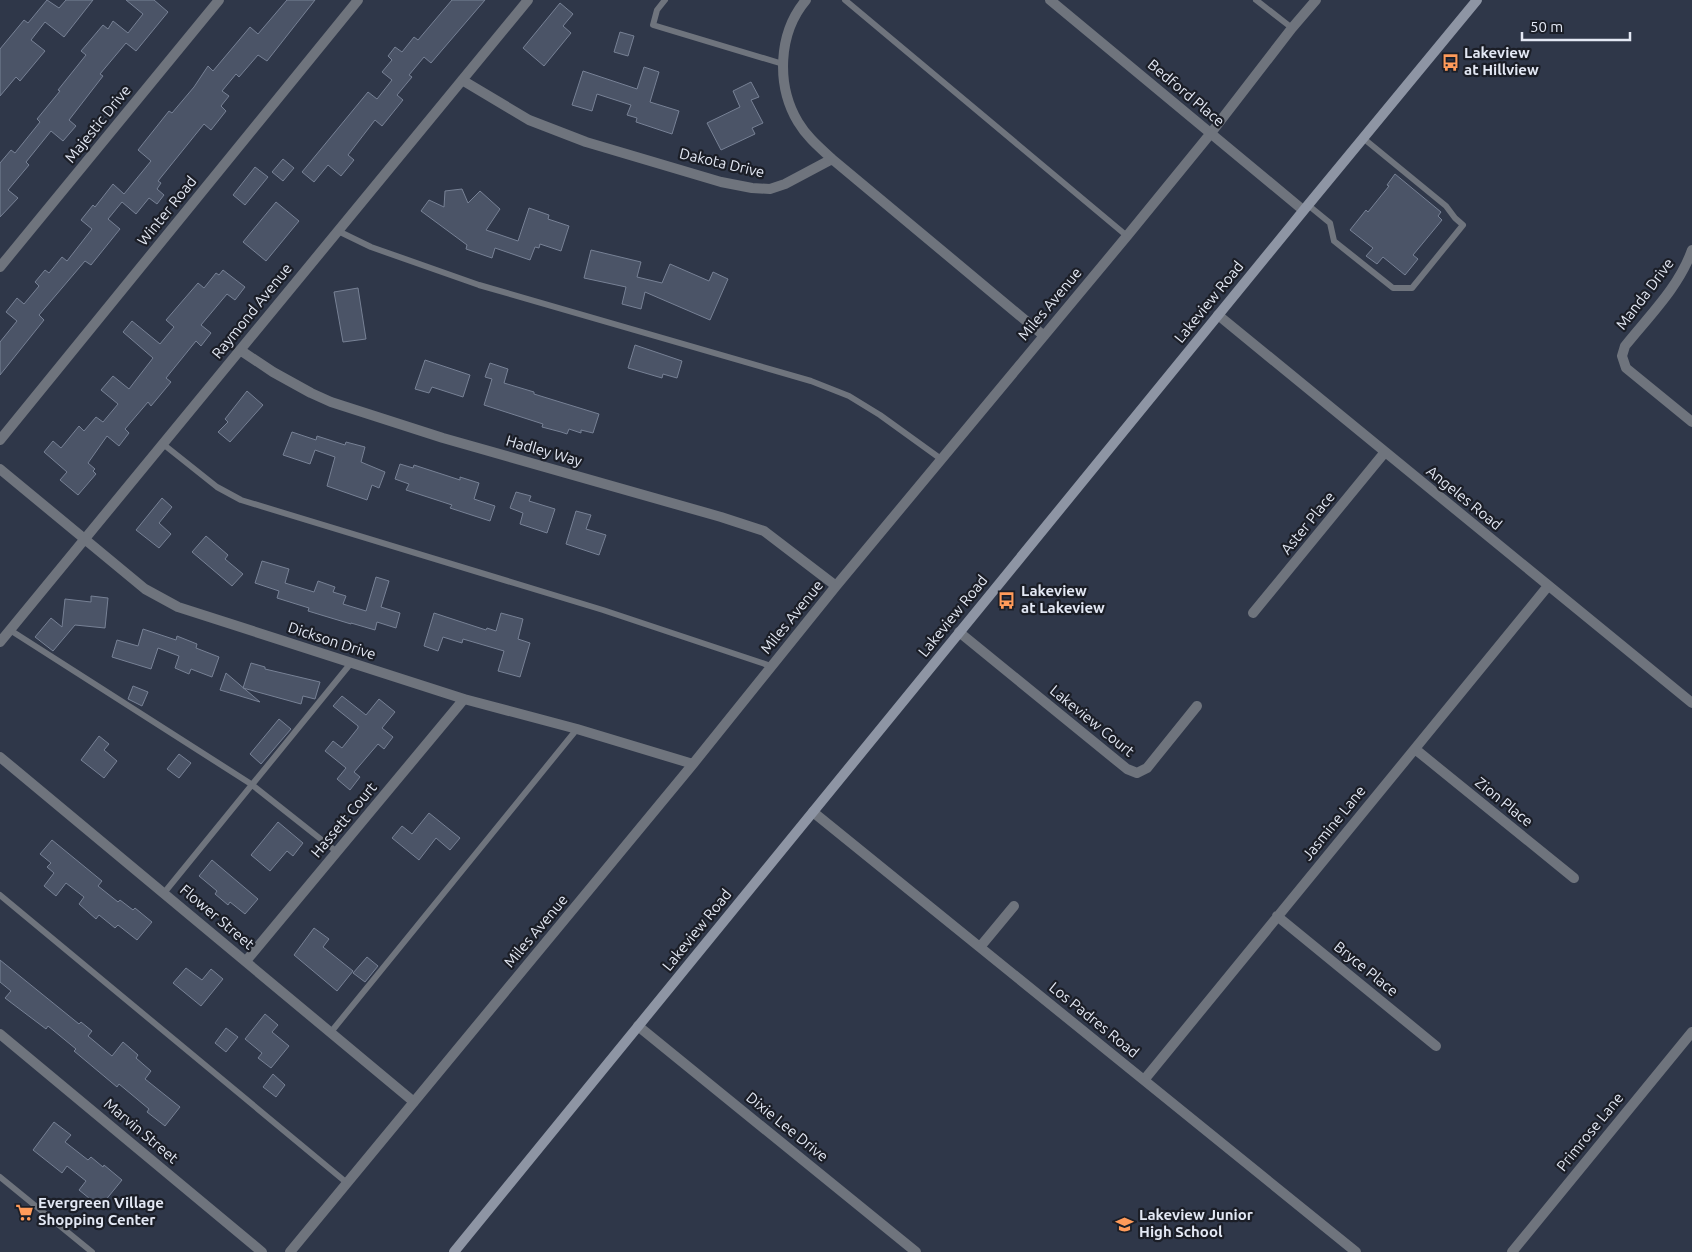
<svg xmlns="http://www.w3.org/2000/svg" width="1692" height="1252" viewBox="0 0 1692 1252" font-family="Ubuntu,sans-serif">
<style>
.building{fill:#4b5467;stroke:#778195}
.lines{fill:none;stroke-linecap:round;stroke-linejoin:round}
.lane{stroke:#6f747d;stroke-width:6}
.street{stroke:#6f747d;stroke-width:10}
.secondary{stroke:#8e95a4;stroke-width:10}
.labels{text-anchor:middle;stroke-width:4.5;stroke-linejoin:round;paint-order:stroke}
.poi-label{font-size:15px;font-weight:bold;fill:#e3e8f4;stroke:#1b1e27;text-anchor:start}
.street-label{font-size:15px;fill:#e3e8f4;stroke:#1b1e27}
</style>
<rect width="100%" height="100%" fill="#2f3749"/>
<path class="building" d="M47,0L59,8L66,0H93L64,37L45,22L31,40L45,51L20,81L16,77L0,96V49L24,20L28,23Z
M126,0H154L168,12L136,51L126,43L100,74L103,76L69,120L76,126L63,141L51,131L26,162L29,165L8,190L18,198L0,217V163L11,150L15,153L40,122L37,119L60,91L58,90L86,55L81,51L103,25L108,29L113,21L128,33L143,14Z
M287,0H315L267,61L258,55L239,77L236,74L222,91L229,96L221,106L226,111L211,130L204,124L158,181L161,183L157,189L164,195L157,204L149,198L136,214L122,202L108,219L120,229L91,265L85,261L39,315L44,320L0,375V342L17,321L6,312L17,298L24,304L39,286L35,282L45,270L49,273L62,257L67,261L92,229L81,220L93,205L95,207L113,184L124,194L151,161L138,150L169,111L172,113L194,87L208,66L213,71L250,27L258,34Z
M452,0H485L431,63L424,57L409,75L412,77L397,95L403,100L382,126L375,120L348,155L354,160L341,176L328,165L314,182L302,172L368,92L377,99L392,80L382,72L392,60L388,56L395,47L402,52L414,37L418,40Z
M560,3L573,14L563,26L571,33L544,66L523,48Z
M620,32L634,36L628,56L614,52Z
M644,67L659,72L650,102L679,111L672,134L636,122L637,118L627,115L631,105L597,94L592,111L572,105L583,71L637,89Z
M751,82L759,97L751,100L763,123L752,128L755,134L721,150L707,123L740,107L733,91Z
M283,159L294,168L283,181L272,172Z
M255,167L268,177L245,205L233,195Z
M1395,174L1441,212L1438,216L1442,220L1413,255L1418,259L1405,275L1383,257L1377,264L1366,256L1373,248L1350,230L1366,210L1368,212L1389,186L1387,185Z
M462,189L468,203L480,191L500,209L486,230L518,241L529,208L549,215L548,219L569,226L561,251L540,244L539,248L535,247L530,260L495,248L492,258L466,249L467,245L421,211L429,200L444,207L445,191Z
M276,202L299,221L266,261L243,242Z
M591,250L641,262L637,277L662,283L670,264L709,281L713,272L728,279L710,320L645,292L641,309L622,304L626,287L584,278Z
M223,270L245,287L235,300L227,294L201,325L211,333L201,346L196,341L166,378L171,382L151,406L148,402L125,429L129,433L119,446L107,436L88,463L95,469L93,471L96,474L78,495L60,480L67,472L44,452L53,441L61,448L79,426L84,431L96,417L103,422L118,404L101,390L113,376L129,389L153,358L123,332L132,321L160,344L174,327L166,320L198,283L204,288L216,273L219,275Z
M358,288L366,339L343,342L334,292Z
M635,345L682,361L677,378L663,374L662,378L628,368Z
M425,360L470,375L463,397L432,387L429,393L415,389Z
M490,363L508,369L504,383L534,392V394L599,414L593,433L581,430V433L569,429L567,434L561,432L542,427L543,424L484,405L492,379L485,377Z
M247,391L263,405L230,442L218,432L228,422L225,419Z
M292,432L316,440L317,436L345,445L346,442L365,447L361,462L385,472L379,488L372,485L367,500L327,486L335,457L315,450L310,464L283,455Z
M400,464L413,468L414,465L460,480V477L479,483L474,499L495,506L490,521L450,508L452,505L406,490L409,484L395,479Z
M516,492L531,496L529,501L555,509L547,533L520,524L523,513L510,508Z
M162,498L172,507L159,523L171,534L159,548L136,530Z
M576,511L591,515L586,529L606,535L599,555L566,544Z
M206,536L228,555L225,559L243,574L232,586L192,552Z
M262,561L289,569L285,583L314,592L318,581L335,587L333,592L346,596L343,604L366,611L376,577L389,581L381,607L400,613L396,628L377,622L375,630L351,623V624L308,611L309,608L277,598L279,591L255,583Z
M91,596L108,598L105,628L75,625L53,651L35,637L51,618L62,627L65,599L91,602Z
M434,613L486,630L487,628L496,631L501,613L523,619L518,639L530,643L520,677L498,671L504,651L463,639L462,643L443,637L438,651L424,646Z
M143,629L176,640L177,636L197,644L196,648L219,657L212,677L191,669L189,674L175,668L179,656L158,648L151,669L112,657L117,640L138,646Z
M251,663L265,667V669L320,682L315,699L303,696L301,704L243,688Z
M226,673L260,702L220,690Z
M133,686L148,692L142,706L128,699Z
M342,696L366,715L379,699L395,712L382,728L393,737L384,749L378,744L354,772L360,777L350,790L337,779L346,768L325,751L333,741L342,748L358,728V726L333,706Z
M279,719L291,729L261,764L250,754Z
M99,736L109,744L104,750L117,761L104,778L81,760Z
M179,754L191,763L179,778L167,769Z
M429,813L460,838L450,850L436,838L419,860L392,838L402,826L412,834Z
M278,822L303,843L293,856L287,851L270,871L251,855Z
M52,840L102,881L98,886L118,902L120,900L133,910L135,908L152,922L137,940L118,925L115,928L99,915L96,919L79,904L84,897L66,883L56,896L44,886L54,873L47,867L51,863L40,854Z
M212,860L258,899L245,914L230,902L228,905L215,894L217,891L199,876Z
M314,928L329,939L323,947L353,971L337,991L294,955Z
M367,957L378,966L365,982L353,973Z
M0,960L79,1024L81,1022L92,1031L88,1036L112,1056L123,1042L138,1055L136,1058L151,1071L145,1079L180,1107L165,1126L147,1112L149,1109L119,1084L117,1087L74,1051L76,1049L48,1026L46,1029L5,998L11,991L0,982Z
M186,968L202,980L211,969L223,979L201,1006L173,983Z
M265,1014L278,1025L272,1032L289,1046L271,1068L258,1058L262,1053L245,1039Z
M226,1028L238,1037L226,1052L215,1043Z
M273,1074L285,1085L276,1097L263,1087Z
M54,1122L71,1135L65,1142L88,1160L91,1157L103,1167L104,1165L122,1180L100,1207L79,1190L86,1181L67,1166L62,1173L33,1150Z"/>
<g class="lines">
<path class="lane" d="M665,0L657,10L653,25L783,64
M845,0L1127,236
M1256,0L1292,28
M1308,205L1330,223L1334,241L1393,288H1412L1463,225L1455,218L1446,206L1363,138
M338,231L371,247L479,285L811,381L849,396L880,415L941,459
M163,444L217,487L241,500L603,610L771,666
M10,630L251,784L337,852
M164,893L351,663
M0,895L347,1183
M331,1032L577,729
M0,1177L92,1252"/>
<path class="street" d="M806,0C778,33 776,85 798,122C807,137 819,147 832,159L1043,335
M1050,0L1303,210
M462,80L529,120L586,142L721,182L752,188L770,189L785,184L832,159
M1692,250C1679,287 1649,316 1625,346L1622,356L1626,368L1692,422
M0,267L219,0
M1218,315L1692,703
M240,350L273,372L311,393L331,402L443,438L721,517L764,531L836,586
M0,440L358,0
M0,469L145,589L178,607L464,699L577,729L693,764
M1253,613L1385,452
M959,632L1127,769L1137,773L1147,768L1197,706
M0,642L528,0
M1415,749L1574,878
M0,757L414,1102
M813,812L1356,1252
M1277,916L1436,1046
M980,947L1014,906
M246,961L464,699
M638,1026L916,1252
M0,1034L262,1252
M1144,1080L1548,586
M290,1252L693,764L836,586L1127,236L1211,133L1292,28L1316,0
M1512,1252L1692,1032"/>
<path class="secondary" d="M454,1252L1308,205L1477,0"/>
</g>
<defs>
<symbol id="bus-bare" viewBox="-9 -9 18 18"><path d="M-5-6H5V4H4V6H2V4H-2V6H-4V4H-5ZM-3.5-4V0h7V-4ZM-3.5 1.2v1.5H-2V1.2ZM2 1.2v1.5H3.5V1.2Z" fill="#ff9b5a" stroke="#1b1e27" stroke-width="2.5" paint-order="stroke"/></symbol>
<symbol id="supermarket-bare" viewBox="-9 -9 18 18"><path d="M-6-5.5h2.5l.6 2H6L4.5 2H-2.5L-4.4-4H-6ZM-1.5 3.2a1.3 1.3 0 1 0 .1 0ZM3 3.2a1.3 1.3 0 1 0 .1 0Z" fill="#ff9b5a" stroke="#1b1e27" stroke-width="2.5" paint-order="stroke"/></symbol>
<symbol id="school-bare" viewBox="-9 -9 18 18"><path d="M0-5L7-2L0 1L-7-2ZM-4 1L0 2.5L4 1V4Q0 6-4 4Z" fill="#ff9b5a" stroke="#1b1e27" stroke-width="2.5" paint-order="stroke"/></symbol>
</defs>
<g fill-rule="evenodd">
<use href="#bus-bare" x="1438" y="50" width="25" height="25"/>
<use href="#bus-bare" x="994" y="588" width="25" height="25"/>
<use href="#supermarket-bare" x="12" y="1200" width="25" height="25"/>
<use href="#school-bare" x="1112" y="1212" width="25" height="25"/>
</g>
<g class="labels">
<g class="poi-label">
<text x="1464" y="58">Lakeview<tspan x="1464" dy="17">at Hillview</tspan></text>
<text x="1021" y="596">Lakeview<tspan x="1021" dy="17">at Lakeview</tspan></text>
<text x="38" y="1208">Evergreen Village<tspan x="38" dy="17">Shopping Center</tspan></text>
<text x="1139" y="1220">Lakeview Junior<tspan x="1139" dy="17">High School</tspan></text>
</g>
<g class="street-label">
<text transform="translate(1186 93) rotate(40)" y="5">Bedford Place</text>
<text transform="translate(98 124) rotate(-51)" y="5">Majestic Drive</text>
<text transform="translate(722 163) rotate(13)" y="5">Dakota Drive</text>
<text transform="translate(167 211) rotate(-51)" y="5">Winter Road</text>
<text transform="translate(1645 294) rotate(-53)" y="5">Manda Drive</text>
<text transform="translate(1209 302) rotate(-51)" y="5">Lakeview Road</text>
<text transform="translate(1050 304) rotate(-50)" y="5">Miles Avenue</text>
<text transform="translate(252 311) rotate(-51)" y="5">Raymond Avenue</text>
<text transform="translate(544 451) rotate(16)" y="5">Hadley Way</text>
<text transform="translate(1464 498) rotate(39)" y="5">Angeles Road</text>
<text transform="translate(1308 523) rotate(-51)" y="5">Aster Place</text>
<text transform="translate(953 616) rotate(-51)" y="5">Lakeview Road</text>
<text transform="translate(792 617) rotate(-51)" y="5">Miles Avenue</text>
<text transform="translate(332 641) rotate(18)" y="5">Dickson Drive</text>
<text transform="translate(1092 721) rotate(39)" y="5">Lakeview Court</text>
<text transform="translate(1504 802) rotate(39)" y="5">Zion Place</text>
<text transform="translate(344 820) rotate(-50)" y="5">Hassett Court</text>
<text transform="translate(1334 823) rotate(-51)" y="5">Jasmine Lane</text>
<text transform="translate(217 917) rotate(40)" y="5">Flower Street</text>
<text transform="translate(697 930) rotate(-51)" y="5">Lakeview Road</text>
<text transform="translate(536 931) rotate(-50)" y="5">Miles Avenue</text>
<text transform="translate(1366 969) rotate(39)" y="5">Bryce Place</text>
<text transform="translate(1094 1020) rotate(39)" y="5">Los Padres Road</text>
<text transform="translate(787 1127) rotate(39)" y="5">Dixie Lee Drive</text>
<text transform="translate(141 1131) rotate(40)" y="5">Marvin Street</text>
<text transform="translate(1590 1132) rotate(-51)" y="5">Primrose Lane</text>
</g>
</g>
<path d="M1522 32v8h108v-8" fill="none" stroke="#e3e8f4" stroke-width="2.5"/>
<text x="1530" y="32" font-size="15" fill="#e3e8f4" stroke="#1b1e27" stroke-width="4" paint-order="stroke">50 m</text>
</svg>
